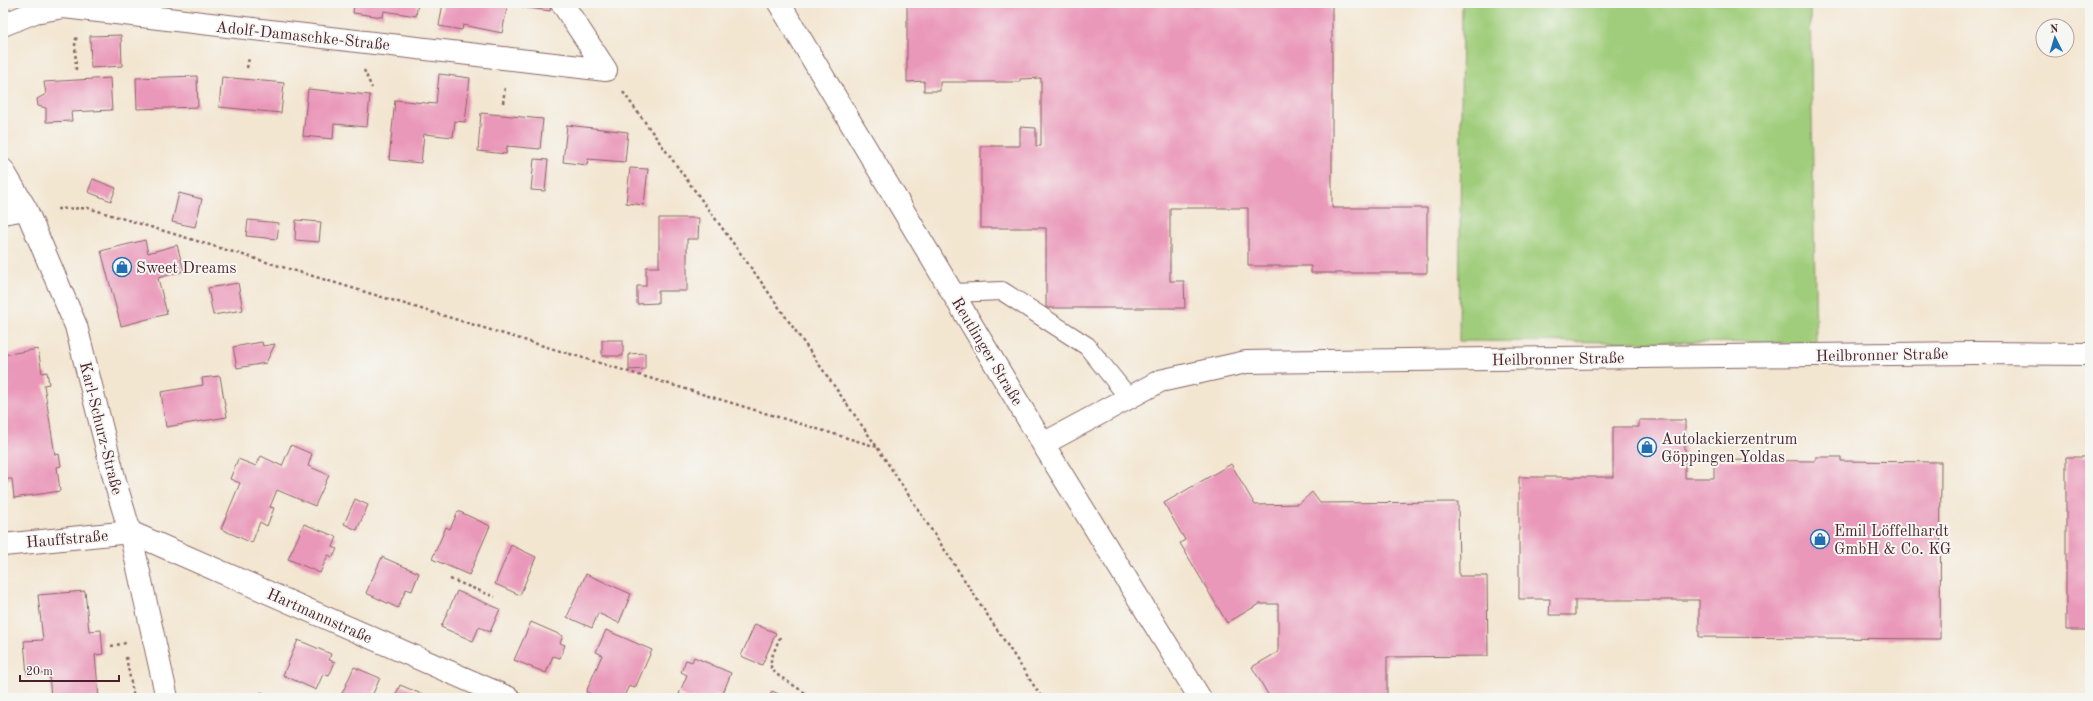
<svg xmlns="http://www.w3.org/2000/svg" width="2093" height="701" viewBox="0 0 2093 701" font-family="'Old Standard TT',serif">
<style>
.green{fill:#a0cd7b;stroke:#757653}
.building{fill:#ea98b9}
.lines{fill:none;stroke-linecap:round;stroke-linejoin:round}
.lane-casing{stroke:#856565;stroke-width:20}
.street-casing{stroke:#856565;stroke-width:24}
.path{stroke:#856565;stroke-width:2.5;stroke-dasharray:3 3;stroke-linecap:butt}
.lane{stroke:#fff;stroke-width:18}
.street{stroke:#fff;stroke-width:22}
.labels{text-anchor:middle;stroke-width:4;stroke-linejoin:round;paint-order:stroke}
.street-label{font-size:16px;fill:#4a1f2b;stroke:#f6f6f2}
.poi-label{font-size:16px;fill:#4a1f2b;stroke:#f6f6f2;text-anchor:start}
</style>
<rect width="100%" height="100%" fill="#f6f6f2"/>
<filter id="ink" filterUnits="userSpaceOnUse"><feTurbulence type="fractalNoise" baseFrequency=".025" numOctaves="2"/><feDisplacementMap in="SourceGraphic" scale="8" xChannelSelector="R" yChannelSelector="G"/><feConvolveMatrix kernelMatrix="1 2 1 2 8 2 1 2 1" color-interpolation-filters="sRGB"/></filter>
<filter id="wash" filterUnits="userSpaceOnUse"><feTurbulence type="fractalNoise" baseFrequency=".012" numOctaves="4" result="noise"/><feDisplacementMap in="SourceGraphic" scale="16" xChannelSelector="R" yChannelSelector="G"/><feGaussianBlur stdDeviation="0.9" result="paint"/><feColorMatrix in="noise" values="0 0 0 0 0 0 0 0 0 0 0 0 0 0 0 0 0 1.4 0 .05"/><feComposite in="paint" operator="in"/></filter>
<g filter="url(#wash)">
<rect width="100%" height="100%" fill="#f3e6d1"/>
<path class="green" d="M1462,3H1810L1816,343L1459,341Z"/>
<g id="blocks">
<path class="building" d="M354,3H418L416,16L384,11L383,17L353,13Z
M443,3H508L502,33L463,25L462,30L439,26Z
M523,3H552L550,11L522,7Z
M907,3H1332V208H1427V273H1311V266H1248V208H1170V281H1184L1185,308H1046V228H981V146H1020V127L1036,128V146H1041V78L1020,79V82H940V91H924V81L907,82Z
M121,35L122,66L91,68L90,36Z
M439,74L470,78L465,122L455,121L453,137L424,134L421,163L389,160L395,100L436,104Z
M197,76L198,107L137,109L136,78Z
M222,77L284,83L281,113L219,107Z
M110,78L112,110L71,112L72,121L46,122V108L38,106L37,99L46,94L44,82Z
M308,89L370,95L367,127L334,124L333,139L303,136Z
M481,113L543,119L540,149L507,146L506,154L478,151Z
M567,125L628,132L625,162L588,159L587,165L563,162Z
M534,159L548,160L545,191L531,190Z
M630,168L648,169L644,205L626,203Z
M93,179L116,188L111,201L88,192Z
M179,193L202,199L195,227L172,222Z
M659,218H699L698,239H687V291H658V303L637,304V286H646V267H659Z
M248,220L279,223L277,239L246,236Z
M296,220L321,222L319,242L295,240Z
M145,240L148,253L177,245L184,271L158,278L167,314L121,326L101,251Z
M238,283L243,310L213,315L208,288Z
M602,340H623V356H602Z
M262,342L263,346L275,344L266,363L237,368L233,347Z
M38,349L42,373L47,372L49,384L44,385L55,455L59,454L61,466L57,467L60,491L14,498L12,479H3V442H5L3,427V355Z
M645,353V369L629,370V354Z
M220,376L227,417L166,427L161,392L203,385L202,378Z
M1639,420H1685V478H1714V460L1816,461V457H1841V461L1941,462L1940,639L1699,637V600H1575V615H1549L1550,599H1519V477H1613V427H1639Z
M291,445L312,454L308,466L329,475L315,506L277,490L270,507L274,508L267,526L260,522L252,543L221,529L240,483L230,479L238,459L256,466L261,456L282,466Z
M2066,457H2090V630H2066Z
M1231,464L1255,505L1299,504L1312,492L1320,503L1458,502L1459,576H1487L1488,656L1387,657V698H1270L1252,667L1278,652V604H1259L1227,623L1180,543L1185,540L1164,503Z
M355,499L368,505L357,530L344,524Z
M458,511L490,526L469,575L432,559L446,527L450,529Z
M304,524L337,537L333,547L337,549L333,557L328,555L320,573L288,559Z
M511,545L536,557L520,595L495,584Z
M382,557L419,573L412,591L406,589L398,608L366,593Z
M586,574L631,594L619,623L598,613L592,628L567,617Z
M85,591L89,631L101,630L103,654L95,655L99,698H51L49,673L27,675L24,641L43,640L38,595Z
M457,591L500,609L490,632L479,627L473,641L441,627Z
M531,622L563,636L560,643L565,645L560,658L553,656L546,673L514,660Z
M755,624L776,633L762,665L741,656Z
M606,630L652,650L635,688L629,686L623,698H601L586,692L602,655L596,652Z
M298,640L331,654L329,660L335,662L329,676L323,674L316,690L283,675Z
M694,657L731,673L722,696L715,694L713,698H688L679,694L687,675L681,672L686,660L692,662Z
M354,667L380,678L371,698H340Z
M400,685L431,698H394Z
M772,691L787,698H769Z
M261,692L275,698H259Z"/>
</g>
</g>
<g filter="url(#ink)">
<use href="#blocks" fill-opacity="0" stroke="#856565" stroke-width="1"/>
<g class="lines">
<defs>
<path id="lane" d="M953,293L1002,291L1087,346L1129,398"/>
<path id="street" d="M562,3L606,70
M779,3L1043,444L1200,698
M3,25L35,12L64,7L606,70
M3,170L26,209L76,326L116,485L130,532L167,698
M3,213L26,209
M1043,444L1160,381L1246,362L1973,353L2090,354
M3,545L130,532L509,698"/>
</defs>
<use href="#lane" class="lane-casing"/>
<use href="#street" class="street-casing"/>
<path class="path" d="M247,68L249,58
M76,70L75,41L77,37
M364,70L372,88
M623,92L757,276L877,447L1042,698
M503,103L505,87
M57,209L88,208L877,447
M450,579L495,597
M780,637L771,659V668L776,674L813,698
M111,646L126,643
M126,657L134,698"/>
<use href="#lane" class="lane"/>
<use href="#street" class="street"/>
</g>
</g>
<defs>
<symbol id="shop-ring" viewBox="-11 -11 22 22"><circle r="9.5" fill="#f6f6f2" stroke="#1f6fb2" stroke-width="1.5"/><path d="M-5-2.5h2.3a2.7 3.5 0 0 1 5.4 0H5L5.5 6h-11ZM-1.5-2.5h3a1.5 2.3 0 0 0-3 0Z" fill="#1f6fb2"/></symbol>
</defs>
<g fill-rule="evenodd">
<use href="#shop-ring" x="111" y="256" width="22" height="22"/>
<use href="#shop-ring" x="1636" y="436" width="22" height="22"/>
<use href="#shop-ring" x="1809" y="528" width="22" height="22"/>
</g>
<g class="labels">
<g class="street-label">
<text transform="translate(303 35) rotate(6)" y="6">Adolf-Damaschke-Straße</text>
<text transform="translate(988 351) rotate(59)" y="6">Reutlinger Straße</text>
<text transform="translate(1882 354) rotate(-1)" y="6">Heilbronner Straße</text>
<text transform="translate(1558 358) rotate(-1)" y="6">Heilbronner Straße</text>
<text transform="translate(102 428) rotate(76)" y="6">Karl-Schurz-Straße</text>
<text transform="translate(67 538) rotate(-5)" y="6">Hauffstraße</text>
<text transform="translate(320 615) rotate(24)" y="6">Hartmannstraße</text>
</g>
<g class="poi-label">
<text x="136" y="273">Sweet Dreams</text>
<text x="1661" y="444">Autolackierzentrum<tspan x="1661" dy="18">Göppingen Yoldas</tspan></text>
<text x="1834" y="536">Emil Löffelhardt<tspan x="1834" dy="18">GmbH &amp; Co. KG</tspan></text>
</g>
</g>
<rect width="2093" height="701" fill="none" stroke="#f6f6f2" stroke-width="16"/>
<g transform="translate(2055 38) rotate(355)"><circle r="19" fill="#f6f6f2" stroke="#b1a0a2"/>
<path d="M0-3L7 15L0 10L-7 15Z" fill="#1f6fb2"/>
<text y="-6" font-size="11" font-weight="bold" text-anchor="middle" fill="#4a1f2b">N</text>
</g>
<path d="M20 675v6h99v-6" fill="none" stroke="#4a1f2b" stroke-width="2"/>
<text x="26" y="675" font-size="12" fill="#4a1f2b" stroke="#f6f6f2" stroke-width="3" paint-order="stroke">20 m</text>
</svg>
